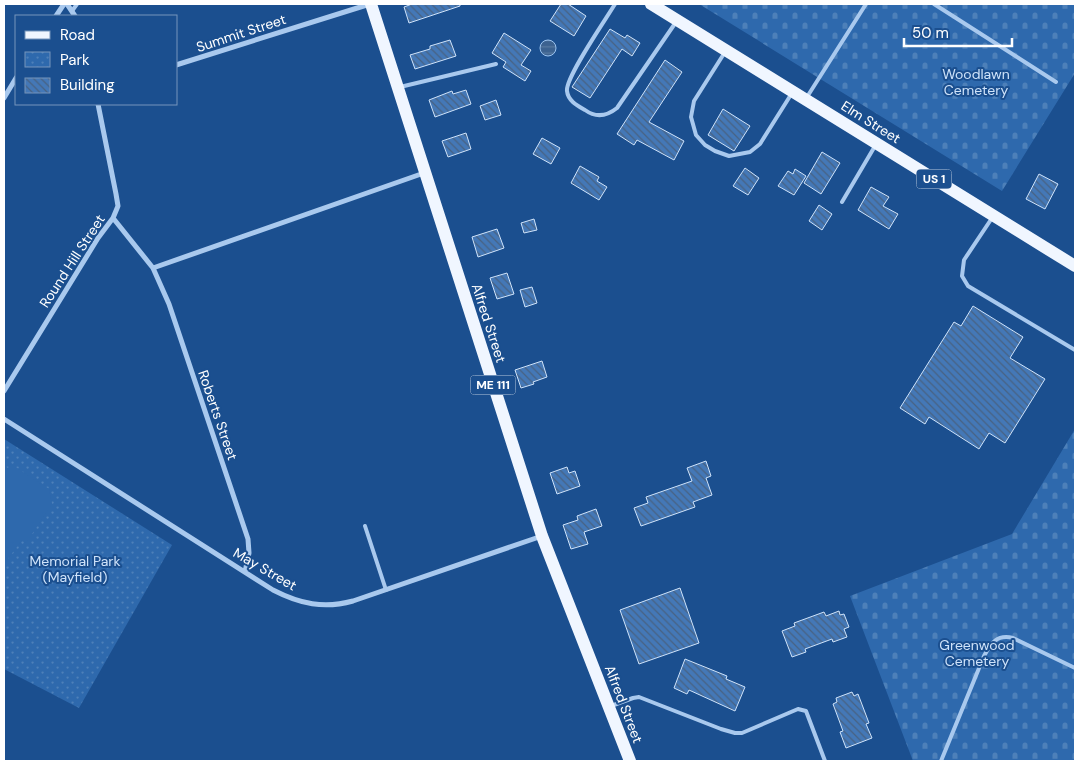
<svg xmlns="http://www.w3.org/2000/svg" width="1079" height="765" viewBox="0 0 1079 765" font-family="'DM Sans',sans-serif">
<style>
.cemetery{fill:url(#cemetery-stones)}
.park{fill:url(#park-dots)}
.pitch{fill:#2e69ad}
.water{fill:url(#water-rules);stroke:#9cc4f0}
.building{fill:url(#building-back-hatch);stroke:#cfe3fa}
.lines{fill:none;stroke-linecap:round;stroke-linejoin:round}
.lane{stroke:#a9c9ee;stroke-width:4}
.street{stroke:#a9c9ee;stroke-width:5}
.primary{stroke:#f0f6ff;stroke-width:12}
.labels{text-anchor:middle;stroke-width:4;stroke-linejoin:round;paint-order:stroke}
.shield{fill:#1b4f8f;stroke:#bbcadd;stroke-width:1}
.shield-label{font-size:12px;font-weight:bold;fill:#fff}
.street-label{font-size:14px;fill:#fff;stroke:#1b4f8f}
.park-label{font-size:14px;fill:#cfe3fa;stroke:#1b4f8f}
</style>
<defs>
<pattern id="cemetery-stones" width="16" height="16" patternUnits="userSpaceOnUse" patternTransform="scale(1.25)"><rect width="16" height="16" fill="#2e69ad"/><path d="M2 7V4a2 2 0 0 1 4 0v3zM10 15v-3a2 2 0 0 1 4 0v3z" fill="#4d80b9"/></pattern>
<pattern id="park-dots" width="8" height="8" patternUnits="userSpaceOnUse" patternTransform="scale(1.25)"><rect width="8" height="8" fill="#2e69ad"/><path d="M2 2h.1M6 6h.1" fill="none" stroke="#4d80b9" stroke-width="1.8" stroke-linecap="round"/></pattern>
<pattern id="water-rules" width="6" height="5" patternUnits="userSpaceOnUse" patternTransform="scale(1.25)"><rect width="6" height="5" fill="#3c6290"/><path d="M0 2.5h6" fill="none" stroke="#597aa1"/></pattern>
<pattern id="building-back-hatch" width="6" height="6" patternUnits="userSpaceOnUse" patternTransform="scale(1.25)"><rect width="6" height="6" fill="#4478b7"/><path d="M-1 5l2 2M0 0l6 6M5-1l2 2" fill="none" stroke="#486282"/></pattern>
</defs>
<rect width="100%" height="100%" fill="#1b4f8f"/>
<path class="cemetery" d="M699,4H1075V73L1002,191Z
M1075,429V761H913L850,596L1012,534Z"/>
<path class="park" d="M4,439L172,545L79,708L4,669Z"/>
<path class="pitch" d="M11,464L49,489L52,504L26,543L22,540L4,564V466L8,468Z"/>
<path class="water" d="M540 48a8 8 0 1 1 16 0a8 8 0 1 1-16 0Z"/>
<path class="building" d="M412,4H460V6L409,23L404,7Z
M561,4H568L586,16L574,36L550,21Z
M610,29L625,38L627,35L640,43L632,56L622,49L590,98L572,87Z
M504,33L531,50L521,65L531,71L525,81L503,67L506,62L492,53Z
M450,40L456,56L415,69L410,55L430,49V46Z
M665,60L682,72L649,122L684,141L674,160L637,140L634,145L617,134Z
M466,90L471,104L435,117L429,100L452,91L453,94Z
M496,100L501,115L485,120L480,106Z
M723,109L750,126L734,151L708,135Z
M466,133L471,149L448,157L442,141Z
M542,138L560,148L551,164L533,154Z
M822,152L840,163L821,194L804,183Z
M580,166L599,177L597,181L607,187L599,200L571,183Z
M745,168L759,178L748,195L733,186Z
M795,169L806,176L794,195L778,186L788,171L793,174Z
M1039,174L1058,184L1045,209L1026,199Z
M871,187L889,197L883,206L898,214L889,229L858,210Z
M819,205L832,214L822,230L809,221Z
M534,219L537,230L524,233L521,223Z
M497,229L504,248L478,257L472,237Z
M507,273L514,294L497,299L490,278Z
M532,287L537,303L525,307L520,290Z
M973,306L1023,337L1010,358L1045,379L1005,443L989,433L979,449L929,417L925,424L900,408L954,322L961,326Z
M542,361L547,377L533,382L534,384L521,388L515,370Z
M706,461L711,476L706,478L712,495L693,502L695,507L641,526L634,508L648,503L646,497L692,481L687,468Z
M567,467L569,473L575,471L580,486L557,494L550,473Z
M596,509L602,526L584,532L588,544L571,549L563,525L578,520L577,516Z
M680,588L699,643L639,664L620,610Z
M839,611L840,615L844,614L849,627L844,629L847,637L833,642L832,639L805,649L806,652L792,657L782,631L795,626L794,623L824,612L826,616Z
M685,659L727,676L726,679L745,687L735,711L689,690L687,694L674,688Z
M852,692L854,696L858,694L869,723L866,724L872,738L846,748L840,732L843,731L833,704L837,702L836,698Z"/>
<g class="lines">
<path class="lane" d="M615,4C606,19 565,78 567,91C568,101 578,106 585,110C596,118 607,116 617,108L676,22
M934,4L1056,82
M72,11L77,4
M725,52L694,101L691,117L696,135L705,145L715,151L729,156L750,152L760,144L792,93
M400,87L496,64
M807,97L866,4
M842,202L875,146
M992,218L964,260L962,276L968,286L1075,350
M365,526L386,590
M611,706L633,698L639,697L721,729L735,733H742L798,709L806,711L825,761
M941,761L984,656C991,643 997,634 1013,638L1075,668"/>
<path class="street" d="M67,4L75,16
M56,16L64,4
M176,65L370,4
M4,98L16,78
M113,218L153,268L169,304L248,539L249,553L245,572
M153,268L424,173
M4,391L98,238L113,218L118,206L116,194L98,104
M4,419L273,590C300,604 324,609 353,601L542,536"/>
<path class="primary" d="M371,4L542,536L630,761
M651,4L1075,266"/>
</g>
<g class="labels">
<g class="shield">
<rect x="916.5" y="169.5" width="35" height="19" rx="4"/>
<rect x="470.5" y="375.5" width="45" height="19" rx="4"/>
</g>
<g class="shield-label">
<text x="934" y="183">US 1</text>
<text x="493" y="389">ME 111</text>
</g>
<g class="street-label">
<text transform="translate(241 33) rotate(-18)" y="5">Summit Street</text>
<text transform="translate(871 122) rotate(32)" y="5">Elm Street</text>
<text transform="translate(72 261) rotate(-57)" y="5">Round Hill Street</text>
<text transform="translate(489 323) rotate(72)" y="5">Alfred Street</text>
<text transform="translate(218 415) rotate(71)" y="5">Roberts Street</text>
<text transform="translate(265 569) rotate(30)" y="5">May Street</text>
<text transform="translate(624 704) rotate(69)" y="5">Alfred Street</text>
</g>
<g class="park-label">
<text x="976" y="79">Woodlawn<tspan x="976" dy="16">Cemetery</tspan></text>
<text x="75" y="566">Memorial Park<tspan x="75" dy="16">(Mayfield)</tspan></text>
<text x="977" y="650">Greenwood<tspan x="977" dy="16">Cemetery</tspan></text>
</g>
</g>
<rect width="1079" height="765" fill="none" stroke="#ffffff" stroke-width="10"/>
<rect x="15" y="15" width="162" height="90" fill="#1b4f8f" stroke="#7695bc"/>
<rect x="25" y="31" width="25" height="8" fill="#f0f6ff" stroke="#7695bc"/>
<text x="60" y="40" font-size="15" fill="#ffffff">Road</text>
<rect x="25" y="52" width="25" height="15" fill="url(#park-dots)" stroke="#7695bc"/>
<text x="60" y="65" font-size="15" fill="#ffffff">Park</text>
<rect x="25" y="78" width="25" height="15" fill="url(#building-back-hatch)" stroke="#7695bc"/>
<text x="60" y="90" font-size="15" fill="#ffffff">Building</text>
<path d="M904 38v8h108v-8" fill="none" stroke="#ffffff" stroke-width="2.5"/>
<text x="912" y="38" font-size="15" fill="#ffffff" stroke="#1b4f8f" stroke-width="4" paint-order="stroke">50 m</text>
</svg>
